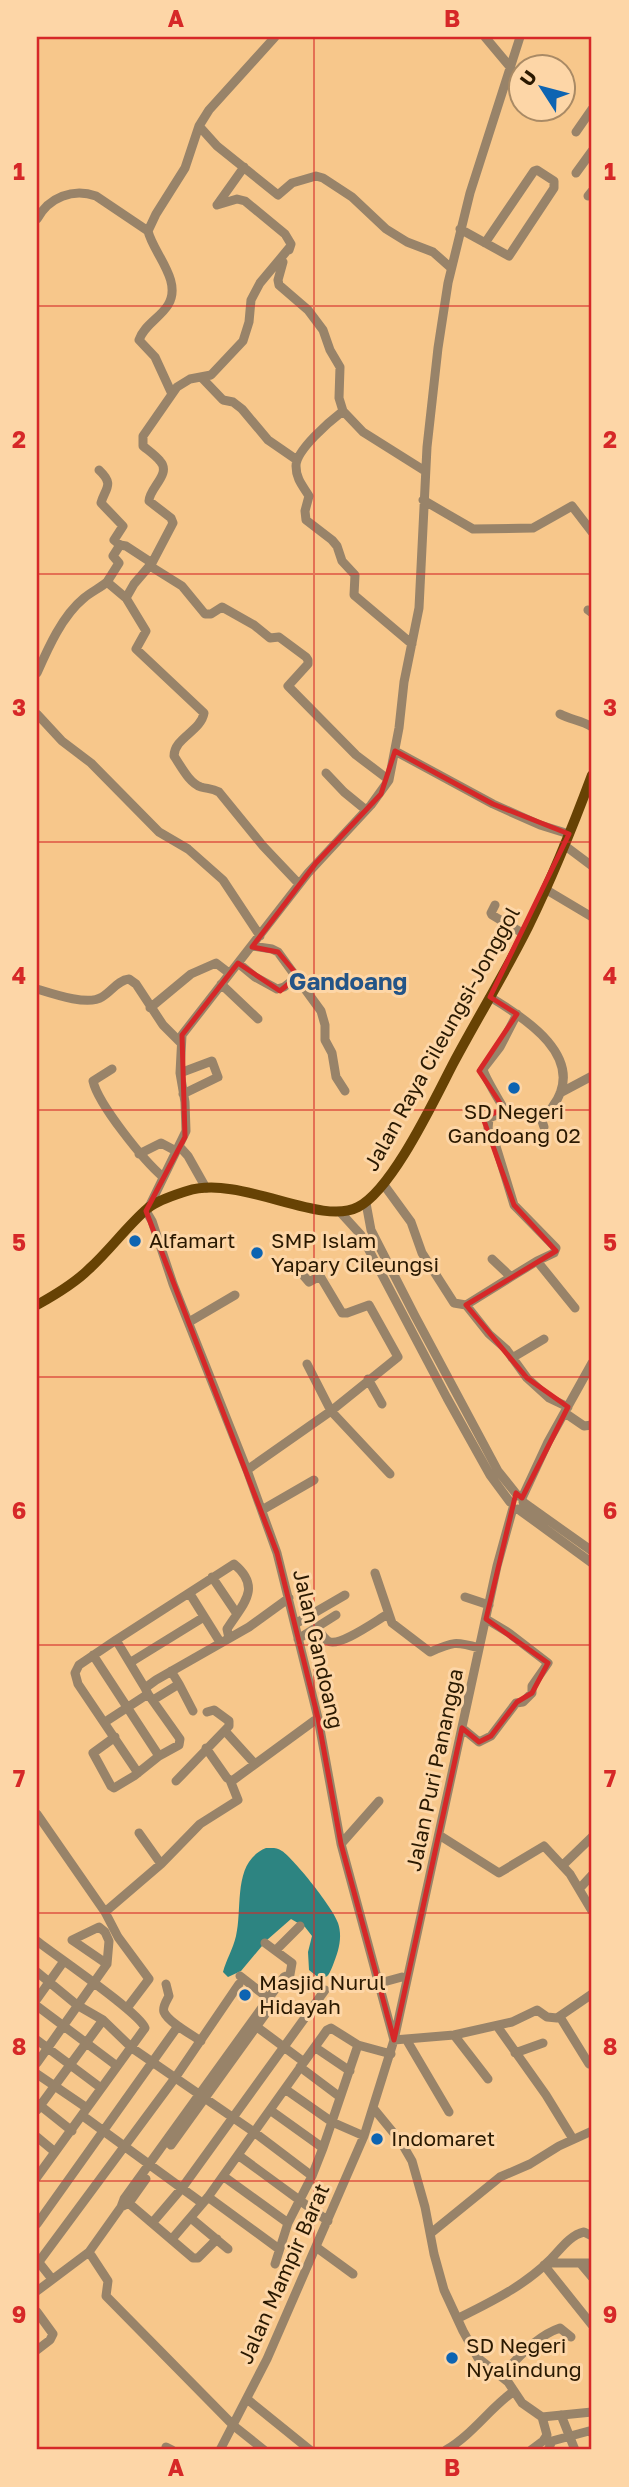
<svg xmlns="http://www.w3.org/2000/svg" width="629" height="2487" viewBox="0 0 629 2487" font-family="'Golos Text',sans-serif">
<style>
.water{fill:#2d8481}
.lines{fill:none;stroke-linecap:round;stroke-linejoin:round}
.minor{stroke:#988369;stroke-width:9}
.major{stroke:#674204;stroke-width:10}
.marked{fill:none;stroke:#d62828;stroke-width:5;stroke-linejoin:round}
.grid{fill:none;stroke:#d62828;stroke-width:2;stroke-opacity:0.55}
.poi-dot{fill:#0d64b2;stroke:#fdd6a7;stroke-width:2.5}
.labels{text-anchor:middle;stroke-width:6;stroke-linejoin:round;paint-order:stroke}
.street-label{font-size:21px;fill:#2a1901;stroke:#fdd6a7}
.poi-label{font-size:21px;fill:#2a1901;stroke:#fdd6a7;text-anchor:start}
.quarter-label{font-size:24px;font-weight:bold;fill:#235487;stroke:#fdd6a7}
.neatline{fill:none;stroke:#d62828;stroke-width:2.5}
.grid-label{font-size:23px;text-anchor:middle;font-weight:bold;fill:#d62828}
</style>
<rect width="100%" height="100%" fill="#f7c78b"/>
<path class="water" d="M266,1848C271,1848 277,1847 282,1851C294,1859 334,1909 338,1923C343,1938 338,1952 333,1965C329,1974 329,1978 319,1978L309,1970L308,1952L312,1936L305,1927L291,1919L267,1940L241,1971L228,1977L223,1972C226,1960 233,1949 236,1936C243,1907 232,1862 266,1848Z"/>
<g class="lines">
<path class="minor" d="M485,37L511,68
M199,126L217,146L278,195L292,183L316,176L323,178L352,197L386,229L407,242L433,252L451,268
M576,132L592,109
M576,173L592,151
M588,196L592,191
M217,205L237,199L245,201L285,234L291,244L289,250
M217,205L244,167
M37,219C49,197 73,188 96,196L148,231
M460,229L509,256L554,188V181L537,170L534,171L485,243
M283,262L278,280L279,285L308,310L323,330L330,350L340,367L339,398L343,411
M201,377L223,400L233,402L242,409L268,440L297,460
M172,394L155,357L139,340C144,325 160,318 168,305C183,281 153,253 148,231L156,214L185,168L199,126L209,110L275,37
M99,470C115,485 105,488 101,503L123,526L114,540L120,545L113,556L119,563L107,582L126,598L146,631L136,649L204,713C201,731 174,738 174,756C181,766 189,783 201,787C208,789 212,788 219,792L263,846L299,884
M423,500L473,529L533,528L572,506L592,532
M120,545L126,546L152,563
M150,566L182,586L205,614H211L222,607L254,625L270,638L279,637L306,657L308,660V664L288,686L356,755L389,780
M126,598L134,584L152,563L173,523L171,518L149,501C149,488 172,474 160,461C155,455 149,451 143,446V436L177,387L190,379L211,375L243,341L249,322L251,300L260,283L290,247
M588,610L592,613
M412,644L354,595L355,575L342,561L337,546L332,540L306,520L305,511L309,496C303,486 296,479 296,466C296,450 330,421 343,411L363,432L425,471
M37,673C48,648 62,616 84,598C91,592 100,588 107,582
M37,714L62,741L91,763L159,832L188,849L223,880L260,936
M560,714C571,720 581,720 592,727
M395,751L493,804L540,825L569,834
M326,773L344,792L366,810
M564,845L592,866
M545,889L592,917
M495,905L491,913L492,915L524,934
M252,946L272,949L278,952L321,1011L325,1025V1040L332,1053L336,1077L345,1091
M238,963L255,977L277,989L284,987L297,977
M221,984L258,1019
M37,989C53,994 88,1006 102,997C112,991 118,980 129,979L136,984L163,1025L180,1042
M490,997C525,1018 588,1058 553,1106C550,1111 545,1114 541,1118L544,1127
M150,1008L191,974L216,963L229,973
M517,1014L500,1047L483,1069C484,1076 499,1100 504,1109L501,1113L489,1118L488,1129L495,1143L514,1205L556,1248L554,1253L537,1261L575,1308
M112,1069L93,1081C98,1104 144,1161 163,1177
M180,1073L212,1061L218,1077L183,1094
M560,1093L592,1076
M179,1146L188,1156L206,1188
M139,1154L161,1143L176,1151
M384,1185L411,1222L422,1253L454,1303L466,1305L511,1277L492,1259
M366,1203L371,1230L415,1316L498,1471L518,1496
M149,1207L186,1131L185,1102L180,1073L182,1035L308,873L371,805L389,780L399,728L404,682L419,608L427,447L438,348L448,283L470,193L520,37
M146,1211L152,1221L173,1284L247,1470L277,1553L318,1718L341,1844L394,2040L364,2136L267,2359L220,2450
M341,1213L361,1235L447,1398L490,1475L510,1502
M511,1277L537,1261
M466,1305L489,1334L506,1349L527,1378L549,1398L568,1407
M189,1322L235,1295
M512,1358L544,1339
M307,1364L331,1411L390,1474
M368,1379L382,1404
M565,1413L584,1426L592,1425
M247,1470L331,1411L398,1357L369,1305L347,1313H342L320,1276L309,1282L303,1275
M522,1498L548,1442L592,1363
M523,1502L592,1551
M513,1508L497,1566L394,2040L454,2035L512,2022L537,2010L547,2017L557,2018L592,1994
M518,1509L592,1563
M262,1510L314,1480
M375,1573L392,1623L430,1652C453,1642 455,1641 479,1648
M212,1577L237,1614
M190,1594L220,1642
M465,1597L489,1605
M295,1624L345,1595
M317,1629C321,1632 324,1639 328,1641C339,1648 377,1620 388,1614
M298,1639L336,1615
M116,1640L234,1564C263,1588 242,1605 227,1629L229,1638
M93,1655L159,1756L134,1776L114,1788L111,1786L93,1753L115,1737
M131,1662L204,1617
M179,1684L193,1711
M148,1694L180,1739L179,1745L159,1756
M153,1700L179,1684L171,1671
M105,1722L148,1694L145,1688L156,1680L249,1627L289,1598
M462,1728L479,1742L491,1736L516,1703L523,1702L532,1693V1686L548,1663L509,1633L486,1619
M225,1731L255,1764
M206,1748L227,1778L232,1781L318,1718
M138,1773L78,1684L75,1673L79,1665L116,1640L145,1688
M176,1781L229,1726V1721L214,1710L207,1712
M37,1814L105,1912L161,1864L200,1824L238,1800L230,1780
M139,1833L161,1864
M439,1835L499,1873L544,1846L570,1874L592,1911
M341,1844L379,1801
M563,1865L592,1837
M580,1888L592,1875
M105,1912L118,1937L149,1979L127,2008
M37,1941C56,1956 139,2012 145,2028L37,2177
M265,1943L292,1963L289,1980
M276,1950L300,1926
M37,1972L77,2005L103,2020L132,2048L254,2132L312,2176
M240,1976L272,2001
M380,1983L402,1977
M166,1984L169,1996C167,2000 162,2007 164,2012C168,2022 192,2035 201,2041
M37,1999L64,1961
M37,2006L117,2066
M560,2017L589,2064
M253,2024L304,2062L327,2030L331,2028L358,2045
M497,2026L546,2095L573,2139
M454,2035L488,2079
M406,2039L449,2112
M37,2040L101,2088
M316,2048L350,2071
M515,2053L543,2043
M37,2063L107,1964L109,1941L105,1932L99,1927L72,1940L107,1964
M300,2067L340,2097
M37,2074L87,2108
M285,2089L332,2122L364,2136
M37,2103L72,2131
M374,2109L401,2142L412,2161L425,2207L434,2254L444,2290L463,2331L478,2358L508,2382L522,2403L542,2417L592,2412
M37,2110L103,2020
M270,2110L323,2148
M83,2116L202,2203
M37,2137L55,2152
M171,2145L269,2009
M238,2155L328,2221
M223,2176L288,2223
M208,2197L279,2249
M125,2200L193,2258H198L217,2239
M121,2207L129,2203L146,2179
M192,2219L228,2249
M153,2222L182,2188L325,1990
M37,2224L178,2026
M431,2233L500,2177L530,2164L559,2146L592,2131
M172,2239L208,2197L304,2062
M316,2247L353,2274
M89,2252L108,2281L106,2296L234,2426L264,2450
M37,2260L52,2279
M38,2263L175,2078L239,1984
M547,2263H592
M275,2264L288,2223L312,2176L323,2148L358,2045L391,2054
M581,2264L592,2277
M544,2265L592,2325
M37,2291L89,2252L121,2207L124,2199L284,1977L289,1975
M37,2312L53,2334L50,2340L37,2350
M459,2318C492,2301 523,2287 551,2259C560,2250 570,2235 584,2232L592,2236
M501,2375C519,2358 536,2336 560,2328L571,2337
M247,2399L310,2450
M561,2415L575,2450
M166,2447L172,2450
M446,2450C472,2435 489,2409 514,2391
M531,2450L543,2441L547,2435L542,2417
M548,2450L552,2441L589,2431L592,2433"/>
<path class="major" d="M37,1305C55,1295 74,1284 89,1269C110,1250 127,1226 148,1208C158,1200 175,1195 187,1191C240,1174 320,1227 358,1207C393,1189 435,1098 454,1062C478,1017 505,973 528,927C552,878 573,826 592,775"/>
</g>
<path class="marked" d="M395,751L493,804L569,834L490,997L517,1014L479,1071L504,1109L483,1118L514,1205L556,1251L466,1305L527,1378L568,1407L522,1498L516,1493L486,1619L548,1663L532,1693L517,1702L491,1736L479,1742L462,1728L394,2040L341,1844L318,1718L277,1553L146,1211L185,1137L182,1035L238,963L280,991L298,976L278,952L252,947L316,863L381,794Z"/>
<path class="grid" d="M314,37V2450M37,306H592M37,574H592M37,842H592M37,1110H592M37,1377H592M37,1645H592M37,1913H592M37,2181H592"/>
<g class="poi-dot">
<circle cx="514" cy="1088" r="7"/>
<circle cx="135" cy="1241" r="7"/>
<circle cx="257" cy="1253" r="7"/>
<circle cx="245" cy="1995" r="7"/>
<circle cx="377" cy="2139" r="7"/>
<circle cx="452" cy="2358" r="7"/>
</g>
<g class="labels">
<g class="street-label">
<text transform="translate(442 1039) rotate(-61)" y="7">Jalan Raya Cileungsi-Jonggol</text>
<text transform="translate(318 1649) rotate(77)" y="7">Jalan Gandoang</text>
<text transform="translate(435 1770) rotate(-78)" y="7">Jalan Puri Panangga</text>
<text transform="translate(284 2274) rotate(-66)" y="7">Jalan Mampir Barat</text>
</g>
<g class="poi-label">
<text x="514" y="1119" text-anchor="middle">SD Negeri<tspan x="514" dy="24">Gandoang 02</tspan></text>
<text x="149" y="1248">Alfamart</text>
<text x="271" y="1248">SMP Islam<tspan x="271" dy="24">Yapary Cileungsi</tspan></text>
<text x="259" y="1990">Masjid Nurul<tspan x="259" dy="24">Hidayah</tspan></text>
<text x="391" y="2146">Indomaret</text>
<text x="466" y="2353">SD Negeri<tspan x="466" dy="24">Nyalindung</tspan></text>
</g>
<g class="quarter-label">
<text x="348" y="990">Gandoang</text>
</g>
</g>
<rect width="629" height="2487" fill="none" stroke="#fdd6a7" stroke-width="77"/>
<g transform="translate(542 88) rotate(306)"><circle r="33" fill="#fdd6a7" stroke="#a98a65" stroke-width="2"/>
<path d="M0-5L12 26L0 18L-12 26Z" fill="#0d64b2"/>
<text y="-10" font-size="19" font-weight="bold" text-anchor="middle" fill="#2a1901">U</text>
</g>
<rect x="38" y="38" width="552" height="2410" class="neatline"/>
<g class="grid-label">
<text x="176" y="27">A</text>
<text x="452" y="27">B</text>
<text x="19" y="180">1</text>
<text x="610" y="180">1</text>
<text x="19" y="448">2</text>
<text x="610" y="448">2</text>
<text x="19" y="716">3</text>
<text x="610" y="716">3</text>
<text x="19" y="984">4</text>
<text x="610" y="984">4</text>
<text x="19" y="1251">5</text>
<text x="610" y="1251">5</text>
<text x="19" y="1519">6</text>
<text x="610" y="1519">6</text>
<text x="19" y="1787">7</text>
<text x="610" y="1787">7</text>
<text x="19" y="2055">8</text>
<text x="610" y="2055">8</text>
<text x="19" y="2323">9</text>
<text x="610" y="2323">9</text>
<text x="176" y="2476">A</text>
<text x="452" y="2476">B</text>
</g>
</svg>
